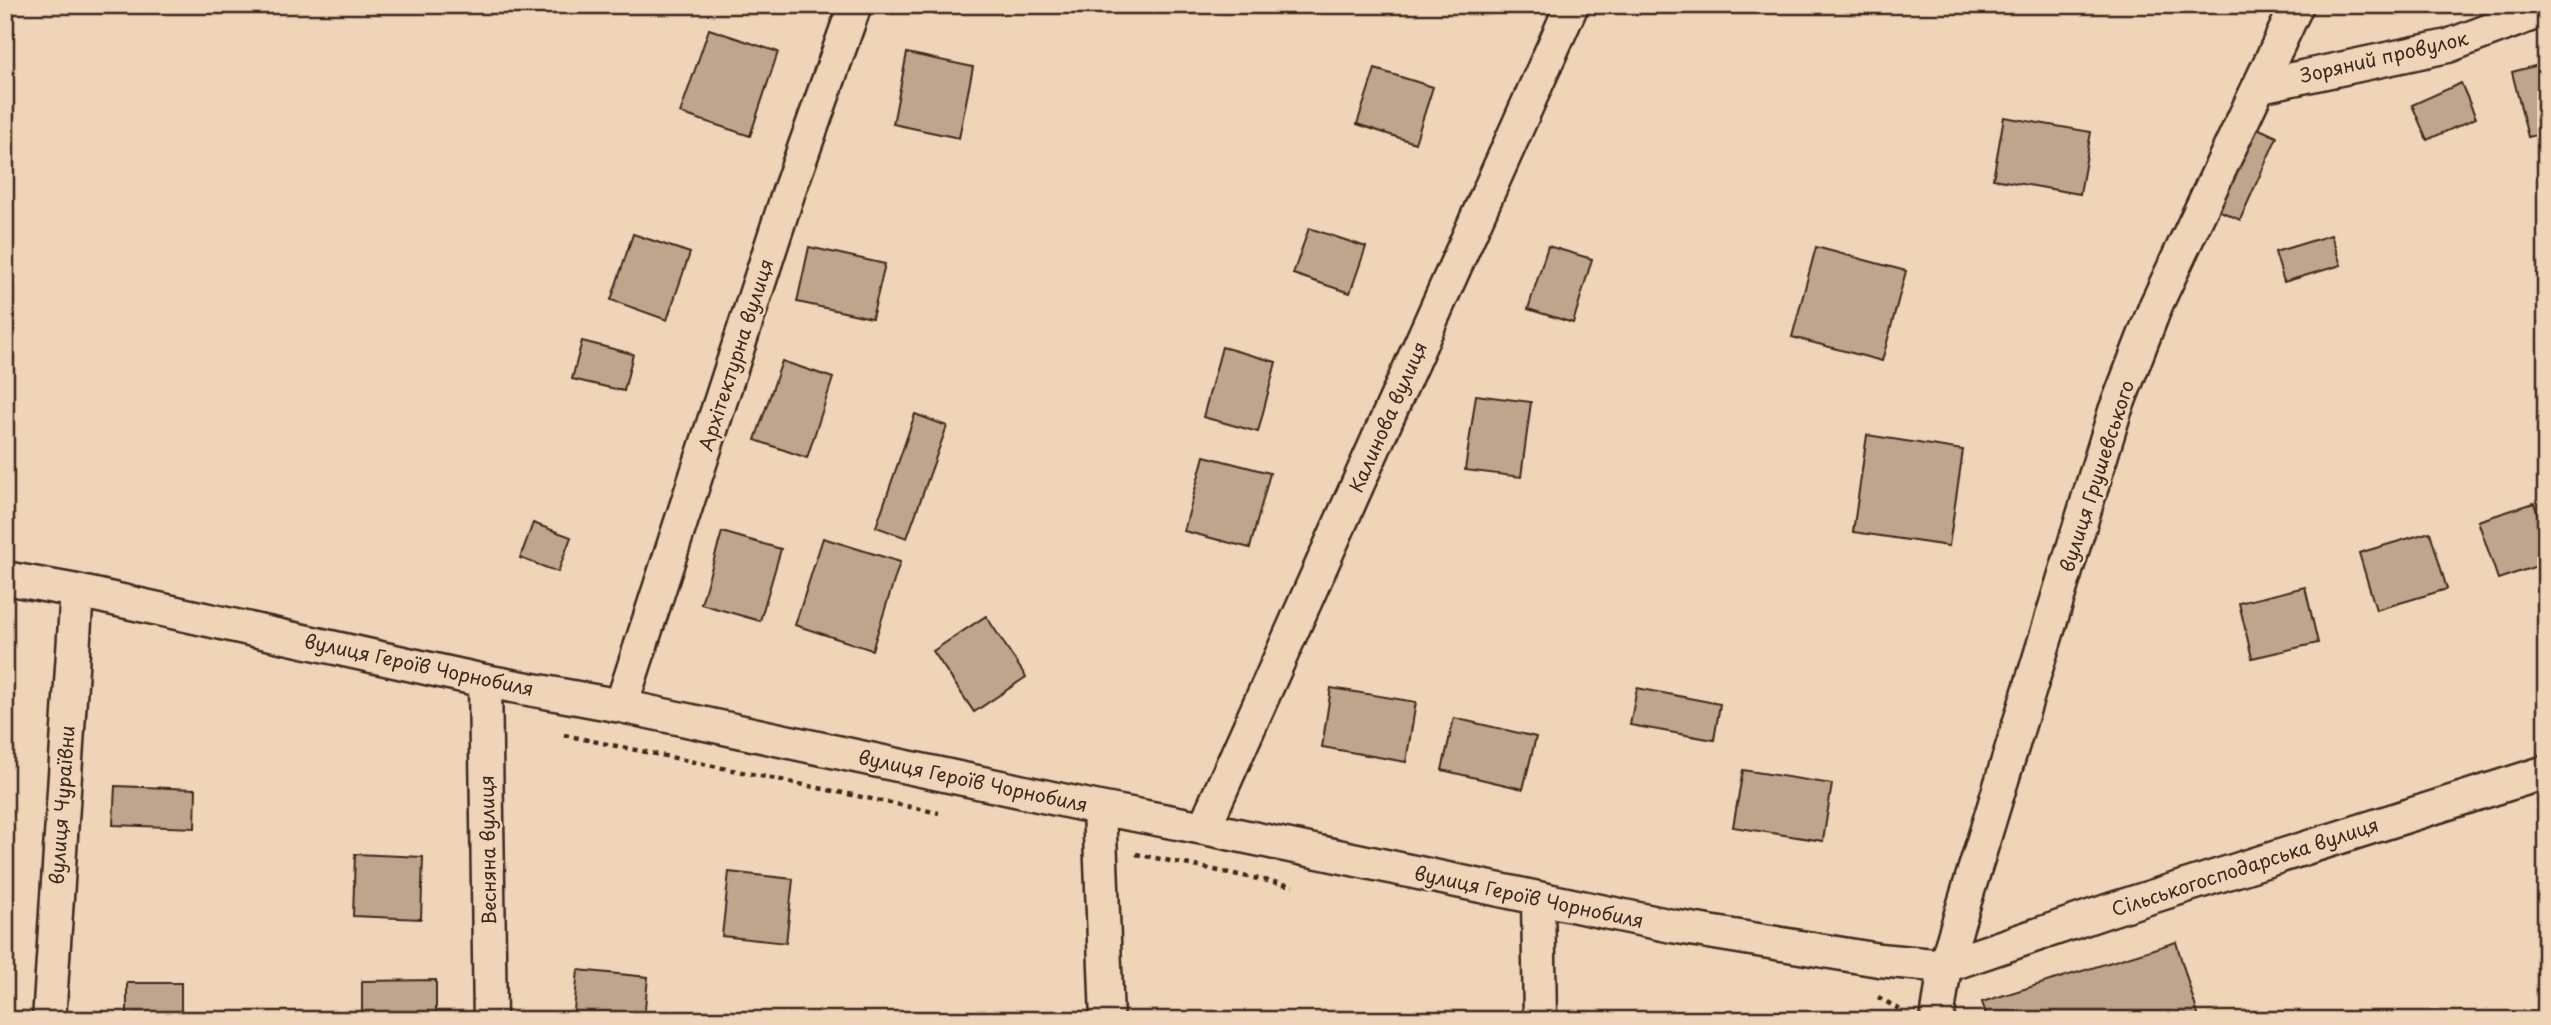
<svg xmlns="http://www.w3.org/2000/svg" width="2551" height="1025" viewBox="0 0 2551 1025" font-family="'Playpen Sans',sans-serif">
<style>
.building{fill:#bea58c;stroke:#3b2a1e;stroke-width:2}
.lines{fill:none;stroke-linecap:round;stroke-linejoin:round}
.street-casing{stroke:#3b2a1e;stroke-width:37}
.path{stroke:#3b2a1e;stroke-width:4.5;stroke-dasharray:5 5;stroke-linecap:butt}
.street{stroke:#f0d4b7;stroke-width:32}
.labels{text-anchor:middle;stroke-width:5;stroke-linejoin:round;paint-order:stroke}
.street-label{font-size:19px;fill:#3b2a1e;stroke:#f0d4b7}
</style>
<rect width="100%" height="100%" fill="#f0d4b7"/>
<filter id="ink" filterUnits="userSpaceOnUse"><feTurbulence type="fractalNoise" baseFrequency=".0143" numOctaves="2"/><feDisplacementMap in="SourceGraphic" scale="14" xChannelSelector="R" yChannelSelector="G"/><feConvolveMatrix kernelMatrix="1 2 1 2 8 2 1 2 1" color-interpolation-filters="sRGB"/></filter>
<g filter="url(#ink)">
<path class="building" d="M709,29L778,52L750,136L680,113Z
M907,53L973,67L959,138L893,124Z
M2546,63V133L2528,137L2512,72Z
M1375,69L1433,87L1415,143L1357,124Z
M2461,83L2476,118L2427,140L2412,105Z
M2004,117L2091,132L2080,194L1993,179Z
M2253,126L2277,137L2240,220L2216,209Z
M1309,228L1366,247L1350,293L1293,274Z
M633,234L690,253L667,320L611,300Z
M2331,235L2341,265L2284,282L2275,252Z
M1548,246L1592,259L1573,323L1528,309Z
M809,247L885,264L872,318L797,302Z
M1816,247L1906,271L1882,361L1792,337Z
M582,341L633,354L624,391L572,379Z
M1222,347L1276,362L1258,432L1203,417Z
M782,361L833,378L807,458L755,440Z
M1476,395L1531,402L1521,477L1465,470Z
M915,414L947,426L907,538L876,527Z
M1867,435L1963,450L1949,546L1853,532Z
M1204,456L1270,473L1250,548L1184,531Z
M2534,503L2546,537V563L2498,579L2478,521Z
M533,523L571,537L558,572L520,558Z
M722,532L781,549L760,621L701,604Z
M2430,532L2447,589L2376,610L2359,553Z
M823,538L900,562L872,650L795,625Z
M2305,587L2318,643L2252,658L2239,603Z
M986,616L1026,677L974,712L933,651Z
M1331,688L1416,702L1406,762L1322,747Z
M1637,688L1720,704L1714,740L1630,725Z
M1454,718L1536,737L1523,789L1442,770Z
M1743,770L1832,784L1823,841L1733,827Z
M115,786L196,789L195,828L113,825Z
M355,854L423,857L421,919L353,916Z
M729,872L793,879L786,943L722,936Z
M2176,942L2199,1018L2193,1020H1988L1982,1002Z
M578,970L648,977L644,1020H573Z
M436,980V1020H362V981Z
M127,983H181V1020H127Z"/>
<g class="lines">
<defs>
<path id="street" d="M2260,86L2448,46L2546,9
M5,578L77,591L485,681L621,706L1099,808L1204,828L1672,926L1879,960L1945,966L2113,909L2546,772
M485,681L490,1020
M621,706L789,191L855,5
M1099,808L1107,1020
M1204,828L1572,5
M1538,899L1540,1020
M49,1020L77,591
M1937,1020L1945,966L2115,411L2156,305L2297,5"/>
</defs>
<use href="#street" class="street-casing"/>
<path class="path" d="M564,735L939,813
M1136,854L1293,886
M1878,997L1904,1012"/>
<use href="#street" class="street"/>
</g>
</g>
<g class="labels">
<g class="street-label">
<text transform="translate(2384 57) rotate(-13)" y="7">Зоряний провулок</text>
<text transform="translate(736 355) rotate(-72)" y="7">Архітектурна вулиця</text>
<text transform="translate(1388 417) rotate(-66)" y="7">Калинова вулиця</text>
<text transform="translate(2097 476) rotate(-72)" y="7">вулиця Грушевського</text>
<text transform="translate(419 665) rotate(12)" y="7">вулиця Героїв Чорнобиля</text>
<text transform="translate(973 781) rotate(12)" y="7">вулиця Героїв Чорнобиля</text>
<text transform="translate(62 805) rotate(-86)" y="7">вулиця Чураївни</text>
<text transform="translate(488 850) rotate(-91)" y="7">Весняна вулиця</text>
<text transform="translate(2245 867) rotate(-18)" y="7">Сільськогосподарська вулиця</text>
<text transform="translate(1529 897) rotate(12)" y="7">вулиця Героїв Чорнобиля</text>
</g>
</g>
<rect width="2551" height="1025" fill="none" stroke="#f0d4b7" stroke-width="28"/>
<rect x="14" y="14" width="2523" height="997" fill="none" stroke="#3b2a1e" stroke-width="2.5" filter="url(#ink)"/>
</svg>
